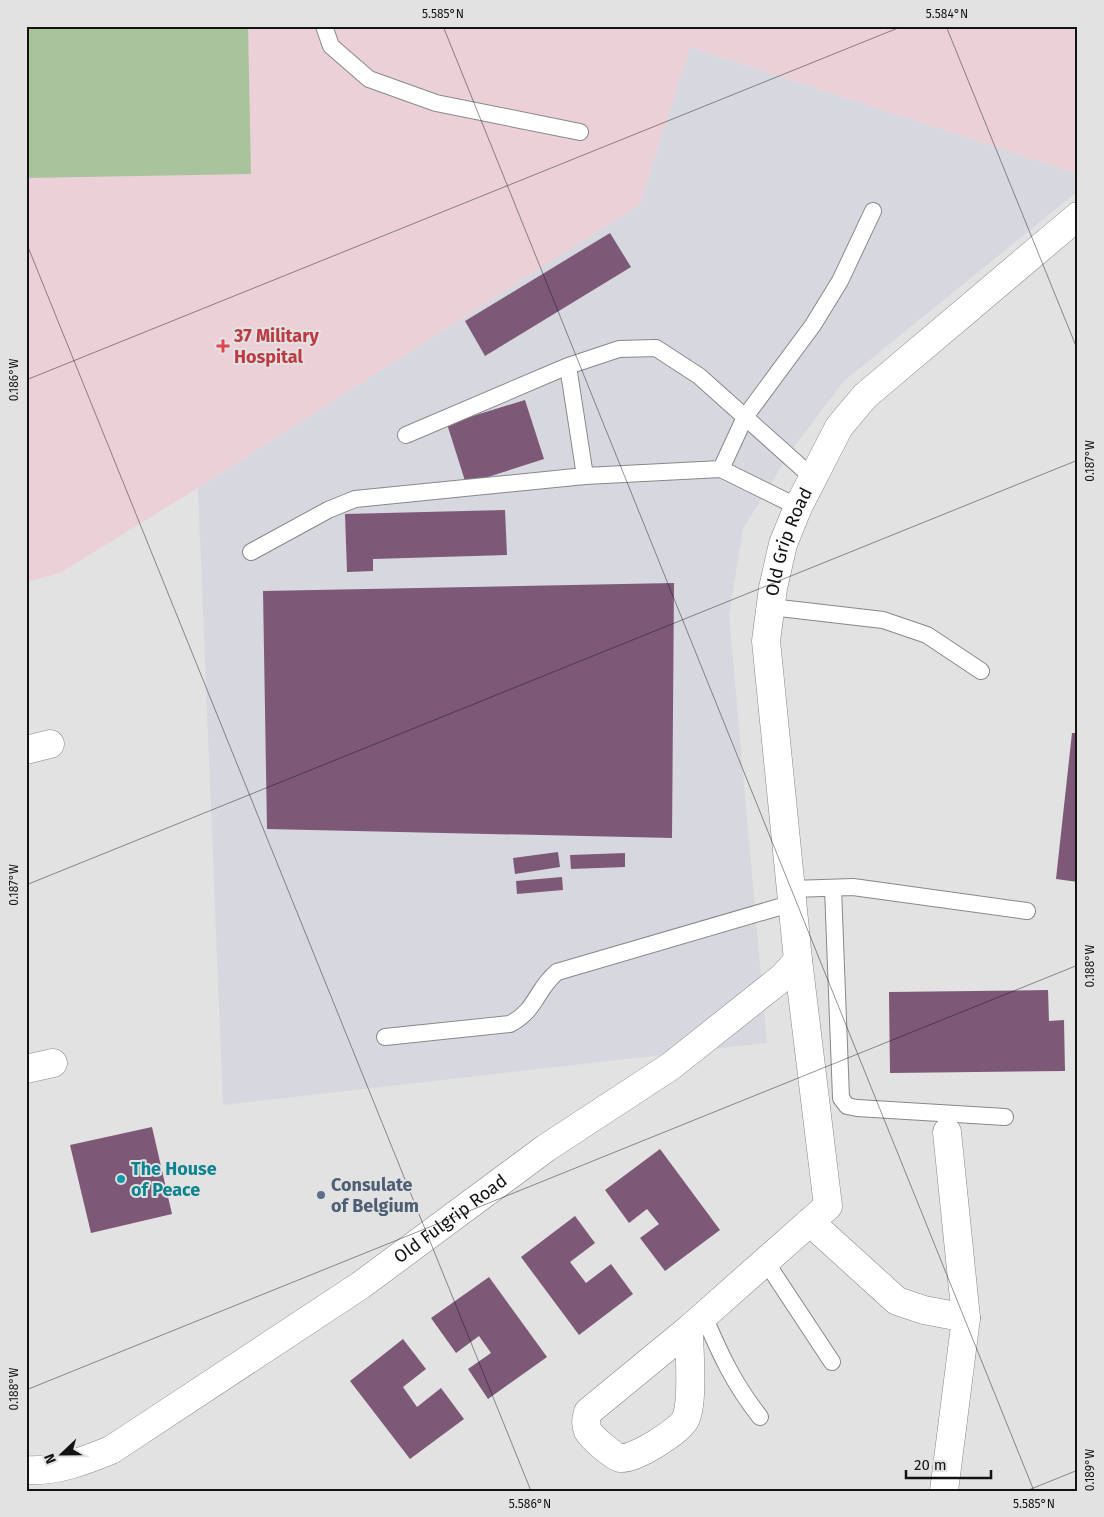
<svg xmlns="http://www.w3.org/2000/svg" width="1104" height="1517" viewBox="0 0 1104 1517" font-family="'Fira Sans',sans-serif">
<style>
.built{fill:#d7d7e0}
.medical{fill:#ebd1d7}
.green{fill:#a9c39c}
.building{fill:#7e5877}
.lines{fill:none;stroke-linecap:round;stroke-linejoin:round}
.lane-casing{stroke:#88888a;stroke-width:18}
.street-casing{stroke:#88888a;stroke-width:29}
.lane{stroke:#fff;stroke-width:16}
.street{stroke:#fff;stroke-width:28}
.ticks{fill:none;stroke:#131313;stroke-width:1;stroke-opacity:0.45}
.health-dot{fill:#e0444e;stroke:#e2e2e3;stroke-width:2}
.culture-dot{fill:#0f9aa8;stroke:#e2e2e3;stroke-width:2}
.service-dot{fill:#5c6f8a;stroke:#e2e2e3;stroke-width:2}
.labels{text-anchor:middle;stroke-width:4;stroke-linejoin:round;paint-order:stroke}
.health-label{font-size:18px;font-weight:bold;fill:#be3a42;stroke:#e2e2e3;text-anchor:start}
.street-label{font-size:18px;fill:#131313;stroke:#e2e2e3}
.culture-label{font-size:18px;font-weight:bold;fill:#0d838f;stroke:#e2e2e3;text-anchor:start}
.service-label{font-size:18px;font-weight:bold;fill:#4e5e75;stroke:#e2e2e3;text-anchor:start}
.neatline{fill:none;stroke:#131313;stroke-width:2}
.ticks-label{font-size:12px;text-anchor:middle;fill:#131313}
</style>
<rect width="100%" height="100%" fill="#e2e2e3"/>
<path class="built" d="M690,47L1078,174V191L844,381L791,451L743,529L729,615L767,1043L223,1105L198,488L640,204Z"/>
<path class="medical" d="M26,26H1078V174L690,47L640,204L198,488L60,573L26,582Z"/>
<path class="green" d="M26,26H248L251,174L26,178Z"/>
<path class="building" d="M610,233L631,267L485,356L465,321Z
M525,400L544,459L466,484L447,424Z
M505,510L507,555L373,559V571L347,572L345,514Z
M674,583L672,838L267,829L263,591Z
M1072,733H1078V882L1056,879Z
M558,852L560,867L515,874L513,858Z
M625,853V867L571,869L570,855Z
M562,877L563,890L517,894L516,881Z
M1048,990L1049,1021L1064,1020L1065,1071L890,1073L889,992Z
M152,1127L172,1214L91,1233L70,1145Z
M660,1149L720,1230L665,1271L640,1238L659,1224L647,1209L629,1223L605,1190Z
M575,1216L595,1243L570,1262L586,1283L611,1264L633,1294L579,1335L521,1257Z
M489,1277L547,1357L488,1399L468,1369L491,1353L479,1336L456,1353L431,1318Z
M403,1339L426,1369L403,1387L417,1407L441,1388L464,1419L410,1459L350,1381Z"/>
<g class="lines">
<defs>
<path id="lane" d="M324,26L331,46L369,79L436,103L580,132
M568,366L619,349L656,348L699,376L812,477
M406,435L568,366L585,476
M721,469L745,417L813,325L840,281L873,211
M251,552L328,510L355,499L585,476L721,469L798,507
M771,607L883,620L927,635L981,671
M833,888L841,1098L847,1106L857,1108L1005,1117
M792,889L853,887L1027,911
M385,1037L510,1024C537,1010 536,989 557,972L793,903
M766,1262L832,1362
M704,1316C720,1354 734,1384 760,1417"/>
<g id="street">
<path d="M26,750L50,744"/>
<path d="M26,1069L53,1063"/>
<path d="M947,1132L966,1318"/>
<path d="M810,1222L897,1301L924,1310L966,1318L944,1491"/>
<path d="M689,1329C689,1349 694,1404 685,1420C678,1432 634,1460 620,1458C613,1456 591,1437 588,1431C585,1424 586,1419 588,1412L689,1329L828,1206L798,960"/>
<path id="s1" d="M26,1470C56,1472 84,1461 111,1450L361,1285L546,1148L671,1066L783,977L798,960L766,641L773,588L783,544L798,507L839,427L865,396L1078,216"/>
</g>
</defs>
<use href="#lane" class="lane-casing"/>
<use href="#street" class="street-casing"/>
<use href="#lane" class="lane"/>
<use href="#street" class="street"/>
</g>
<path class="ticks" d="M443,26L1034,1491M946,26L1078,351M26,242L531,1491M26,380L903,26M26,885L1078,460M26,1390L1078,965M26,1489L27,1491M1026,1491L1078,1470"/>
<path class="health-dot" d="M220.5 338.5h5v5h5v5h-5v5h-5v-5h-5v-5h5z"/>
<circle class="culture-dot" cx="121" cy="1179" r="5"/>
<circle class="service-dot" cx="321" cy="1195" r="5"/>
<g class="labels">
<g class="health-label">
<text x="234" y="342">37 Military<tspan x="234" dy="21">Hospital</tspan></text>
</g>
<g class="street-label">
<text dy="6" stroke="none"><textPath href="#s1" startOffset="1356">Old Grip Road</textPath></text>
<text dy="6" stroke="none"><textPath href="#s1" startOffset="499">Old Fulgrip Road</textPath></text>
</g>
<g class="culture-label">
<text x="131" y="1175">The House<tspan x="131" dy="21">of Peace</tspan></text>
</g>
<g class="service-label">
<text x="331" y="1191">Consulate<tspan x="331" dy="21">of Belgium</tspan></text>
</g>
</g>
<rect width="1104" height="1517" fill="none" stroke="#e2e2e3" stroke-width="55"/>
<g transform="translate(62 1454) rotate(248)" stroke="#e2e2e3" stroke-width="4" paint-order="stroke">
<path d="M0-4L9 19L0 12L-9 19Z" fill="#131313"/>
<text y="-8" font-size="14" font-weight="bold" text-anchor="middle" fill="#131313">N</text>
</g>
<path d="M906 1470v8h85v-8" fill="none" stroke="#131313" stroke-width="2.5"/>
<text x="914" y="1470" font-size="15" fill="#131313" stroke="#e2e2e3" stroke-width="4" paint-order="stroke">20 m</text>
<rect x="28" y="28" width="1048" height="1462" class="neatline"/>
<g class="ticks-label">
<text x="443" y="18">5.585°N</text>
<text x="947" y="18">5.584°N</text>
<text transform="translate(14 380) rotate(-90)" y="4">0.186°W</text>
<text transform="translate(1090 461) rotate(-90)" y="4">0.187°W</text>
<text transform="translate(14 885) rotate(-90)" y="4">0.187°W</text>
<text transform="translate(1090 966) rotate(-90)" y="4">0.188°W</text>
<text transform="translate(14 1389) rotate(-90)" y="4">0.188°W</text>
<text transform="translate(1090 1470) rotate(-90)" y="4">0.189°W</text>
<text x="530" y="1508">5.586°N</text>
<text x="1034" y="1508">5.585°N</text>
</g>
</svg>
